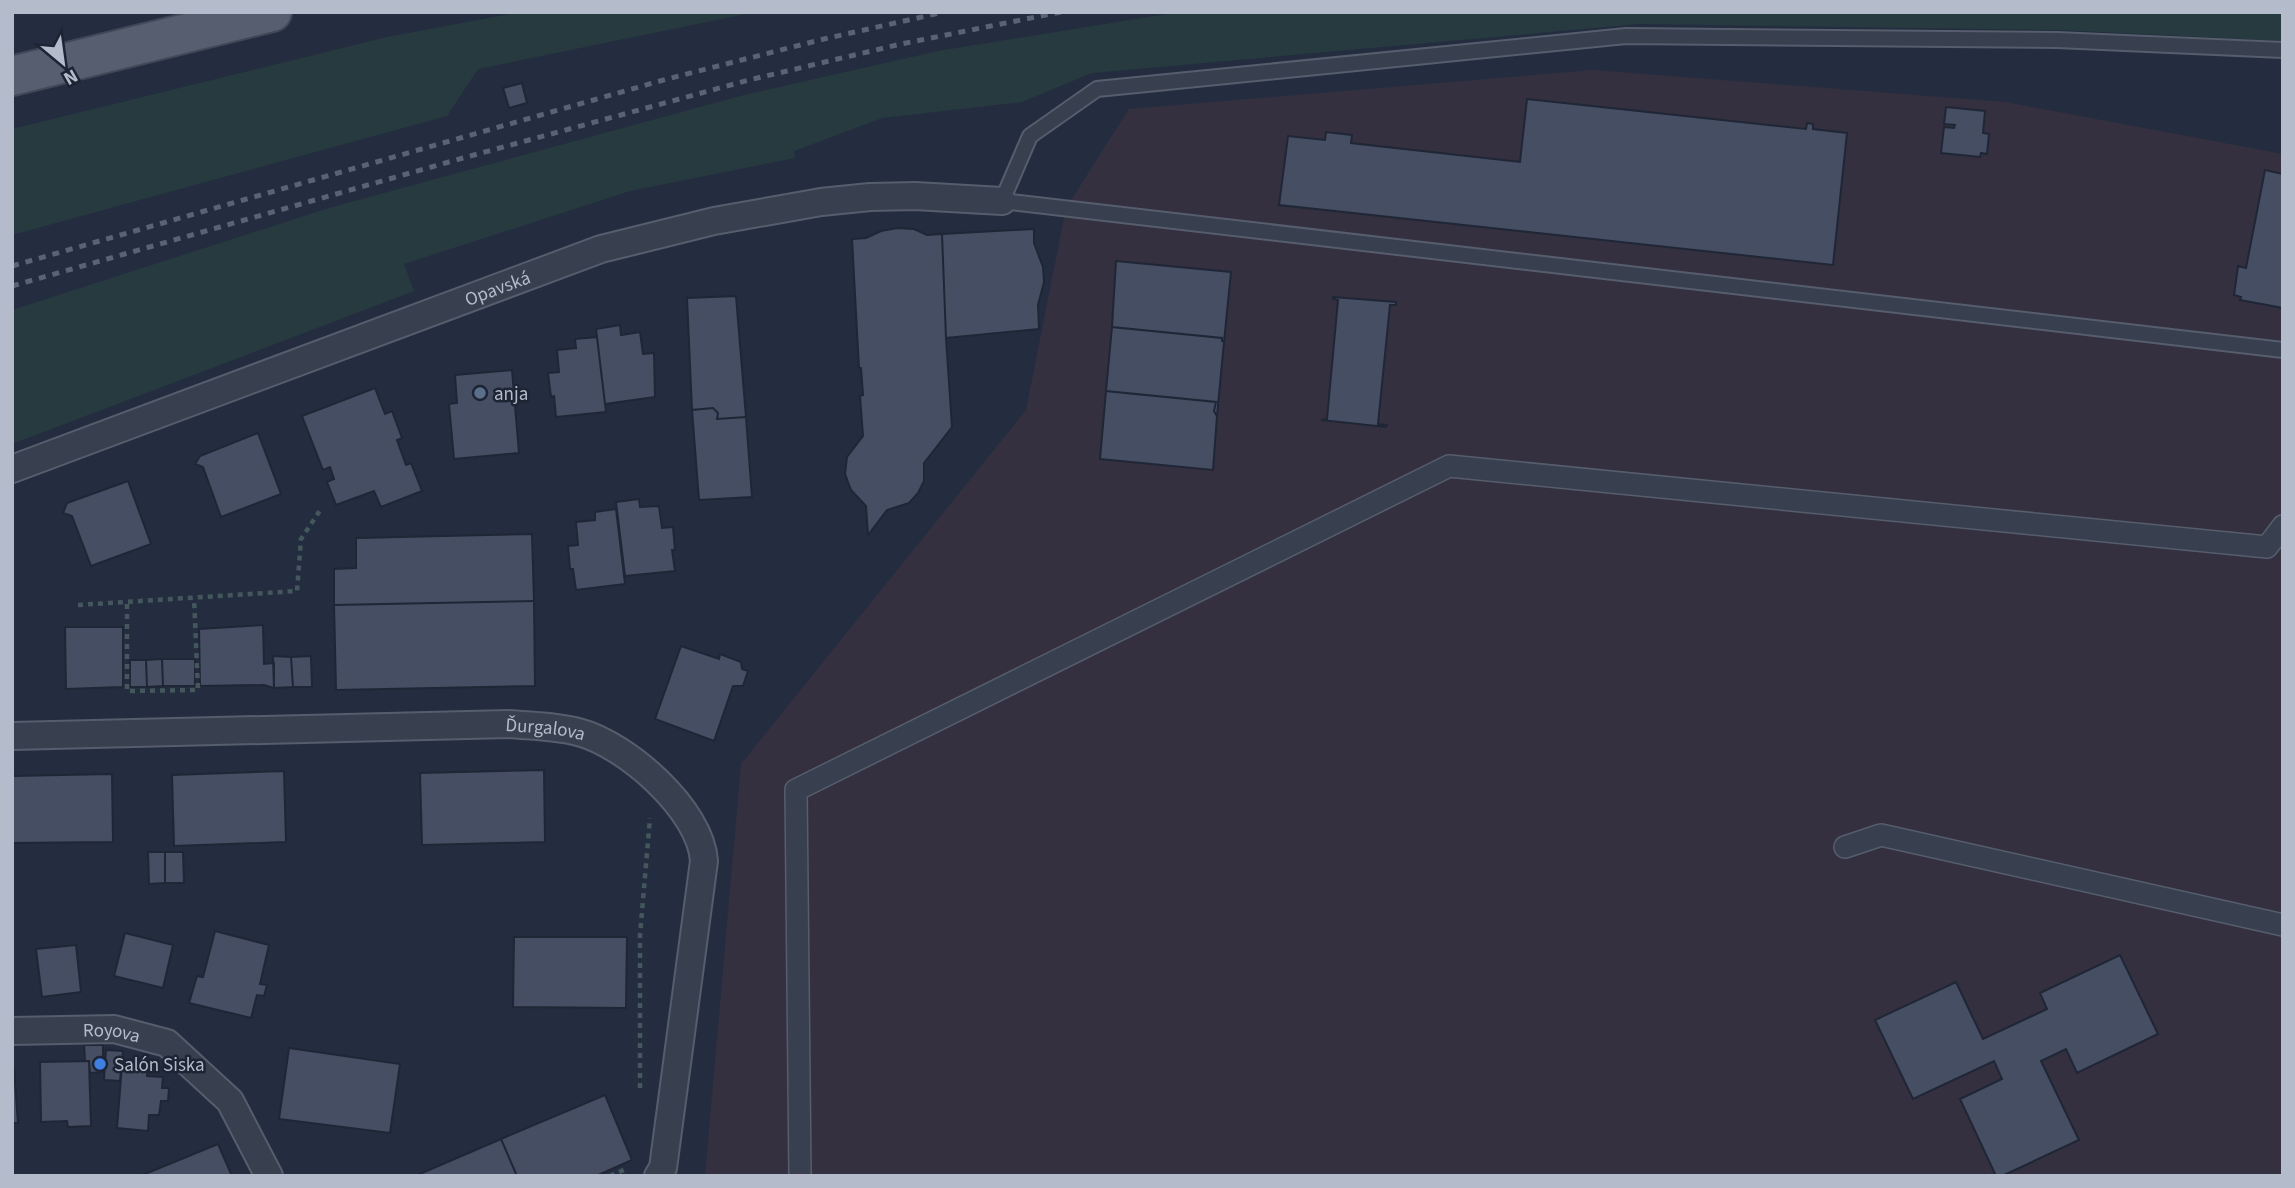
<svg xmlns="http://www.w3.org/2000/svg" width="2295" height="1188" viewBox="0 0 2295 1188" font-family="'Source Sans 3',sans-serif">
<style>
.medical{fill:#343040}
.green{fill:#263a40}
.building{fill:#454e63;stroke:#1f2636;stroke-width:2}
.lines{fill:none;stroke-linecap:round;stroke-linejoin:round}
.service-casing{stroke:#565d6d;stroke-width:18}
.pedestrian-casing{stroke:#565d6d;stroke-width:24}
.minor-casing{stroke:#565d6d;stroke-width:30}
.primary-casing{stroke:#414858;stroke-width:42}
.path{stroke:#44575d;stroke-width:4.5;stroke-dasharray:5 5;stroke-linecap:butt}
.service{stroke:#383f4f;stroke-width:14}
.pedestrian{stroke:#383f4f;stroke-width:21}
.minor{stroke:#383f4f;stroke-width:26}
.primary{stroke:#565e6f;stroke-width:38}
.rail{stroke:#5a6376;stroke-width:5;stroke-dasharray:7 7;stroke-linecap:butt}
.service-dot{fill:#5c6f8a;stroke:#1d2434;stroke-width:2.5}
.shop-dot{fill:#3f7fe0;stroke:#1d2434;stroke-width:2.5}
.labels{text-anchor:middle;stroke-width:5;stroke-linejoin:round;paint-order:stroke}
.street-label{font-size:19px;fill:#b4bbca;stroke:#1d2434}
.poi-label{font-size:19px;fill:#b4bbca;stroke:#1d2434;text-anchor:start}
</style>
<rect width="100%" height="100%" fill="#242d3f"/>
<path class="medical" d="M1593,70L2005,102L2283,154V1176H705L741,764L1026,410L1066,208L1129,109Z"/>
<path class="green" d="M520,12H756L478,69L447,116L12,235V129L387,37Z
M1179,12H2283V41L2058,30L1640,24L1092,73L1022,102L882,118L794,151L795,158L630,191L404,264L414,291L12,444V310L329,208L744,95L938,51Z"/>
<path class="building" d="M522,83L527,103L509,108L503,88Z
M1527,99L1806,129L1807,123L1813,124V129L1847,133L1833,265L1279,205L1288,136L1325,140L1326,132L1352,135L1351,143L1520,162Z
M1946,107L1985,111L1983,133L1989,134L1987,154L1981,153L1980,157L1941,153L1944,127L1954,128L1955,125L1944,124Z
M2265,170L2283,174V308L2240,300L2241,297L2234,295L2238,266L2246,268Z
M897,228L914,229L927,235L942,234L946,338L952,427L924,463V481L918,493L909,503L887,510L868,535L866,506L851,490L845,474L847,457L863,436L860,396L863,395L861,368H859L852,239L866,238L881,231Z
M1034,229V243L1043,267L1044,282L1038,305L1039,329L946,338L942,234Z
M1116,261L1231,272L1224,342L1222,341V338L1112,327Z
M736,296L746,417L717,419L718,413L713,408L692,410L687,298Z
M1333,297L1396,302V305H1390L1378,424L1387,425L1386,427L1321,420L1327,419L1338,300L1333,299Z
M620,325L621,335L640,332L643,354L654,353L655,397L605,404L596,329Z
M1112,327L1222,338V341L1224,342L1217,416L1214,411L1216,402L1106,391Z
M597,337L606,412L556,417L554,396L551,397L548,373L559,372L557,350L576,348L575,339Z
M512,370L519,453L454,459L449,404L457,403L455,375Z
M375,388L385,414L392,411L402,438L397,440L406,465L411,463L422,491L381,507L374,491L336,505L327,482L334,479L330,467L323,470L302,416Z
M1106,391L1216,402L1214,411L1217,416L1213,470L1100,459Z
M713,408L718,413L717,419L746,417L752,497L699,500L692,410Z
M258,433L281,494L221,517L203,467L195,464L200,456Z
M128,481L151,544L91,566L72,516L63,513L67,503Z
M639,499L640,507L659,506L662,528L673,527L675,550H672L675,571L625,576L616,502Z
M616,509L625,584L576,590L573,569H570L568,546L578,545L576,522L595,520V512Z
M532,534L534,601L334,605V569L356,568V538Z
M534,601L535,686L336,690L334,605Z
M263,625L264,664L274,663V688L264,685L200,686L199,629Z
M65,627H123V687L66,689Z
M681,646L719,659L720,654L741,662L742,669L748,671L743,686H733L714,741L655,719Z
M273,656L291,657L293,687L274,688Z
M311,656L312,687H293L291,657Z
M162,659L163,686L147,687L146,660Z
M162,659H195V686H163Z
M130,660H146L147,687H130Z
M544,770L545,842L422,845L420,773Z
M284,771L286,842L174,846L172,775Z
M112,774L113,842L12,843V776Z
M148,852H165V883L149,884Z
M165,852H183L184,883H165Z
M215,931L269,945L260,984L267,985L264,996L257,995L251,1018L189,1003L197,976L203,977Z
M125,933L173,945L163,988L114,976Z
M514,937H627L626,1008L513,1007Z
M76,945L81,992L42,997L36,949Z
M2120,955L2158,1034L2077,1073L2066,1049L2041,1061L2079,1140L2002,1176H1996L1960,1099L2002,1079L1994,1061L1913,1099L1875,1020L1956,982L1983,1039L2047,1009L2040,993Z
M84,1045H103V1072L90,1073L89,1061H85Z
M289,1048L400,1064L390,1133L279,1119Z
M106,1050L123,1051L120,1081L104,1080Z
M89,1061L91,1126L68,1127L67,1121L41,1122L40,1062Z
M122,1065L148,1066L147,1076L163,1077L162,1088H169L168,1101H161L159,1115H149L148,1131L117,1128Z
M12,1069H14L18,1123H12Z
M605,1095L632,1160L596,1176H517L501,1139Z
M501,1139L517,1176H415Z
M218,1144L232,1176H140Z"/>
<g class="lines">
<defs>
<path id="service" d="M2283,50L2057,40L1626,36L1097,89L1030,136L1002,201L2283,350"/>
<path id="pedestrian" d="M1845,847L1881,835L2283,925
M800,1176L796,790L1449,466L2267,547L2283,526"/>
<g id="minor">
<path id="s1" d="M12,469L601,249L714,221L821,202L870,197L915,196L1002,201"/>
<path id="s2" d="M12,736L509,724C532,726 556,726 578,732C626,744 701,810 704,861L663,1168L658,1176"/>
<path id="s3" d="M12,1031L114,1029L167,1043L230,1101L269,1176"/>
</g>
<path id="primary" d="M12,76L272,12"/>
</defs>
<use href="#service" class="service-casing"/>
<use href="#pedestrian" class="pedestrian-casing"/>
<use href="#minor" class="minor-casing"/>
<use href="#primary" class="primary-casing"/>
<path class="path" d="M127,604V691L198,690L194,598
M78,605L297,591L301,539L321,509
M640,1088V935L650,818
M610,1176L628,1168"/>
<use href="#service" class="service"/>
<use href="#pedestrian" class="pedestrian"/>
<use href="#minor" class="minor"/>
<use href="#primary" class="primary"/>
<path class="rail" d="M12,266L667,79L824,39L944,12
M12,286L463,158L749,80L901,44L1061,12"/>
</g>
<circle class="service-dot" cx="480" cy="393" r="7"/>
<circle class="shop-dot" cx="100" cy="1064" r="7"/>
<g class="labels">
<g class="street-label">
<text dy="7" stroke="none"><textPath href="#s1" startOffset="518">Opavská</textPath></text>
<text dy="7" stroke="none"><textPath href="#s2" startOffset="534">Ďurgalova</textPath></text>
<text dy="7" stroke="none"><textPath href="#s3" startOffset="100">Royova</textPath></text>
</g>
<g class="poi-label">
<text x="494" y="400">anja</text>
<text x="114" y="1071">Salón Siska</text>
</g>
</g>
<rect width="2295" height="1188" fill="none" stroke="#b4bbca" stroke-width="28"/>
<g transform="translate(63 63) rotate(151)" stroke="#1d2434" stroke-width="5" paint-order="stroke">
<path d="M0-5L12 26L0 18L-12 26Z" fill="#b4bbca"/>
<text y="-10" font-size="19" font-weight="bold" text-anchor="middle" fill="#b4bbca">N</text>
</g>
</svg>
